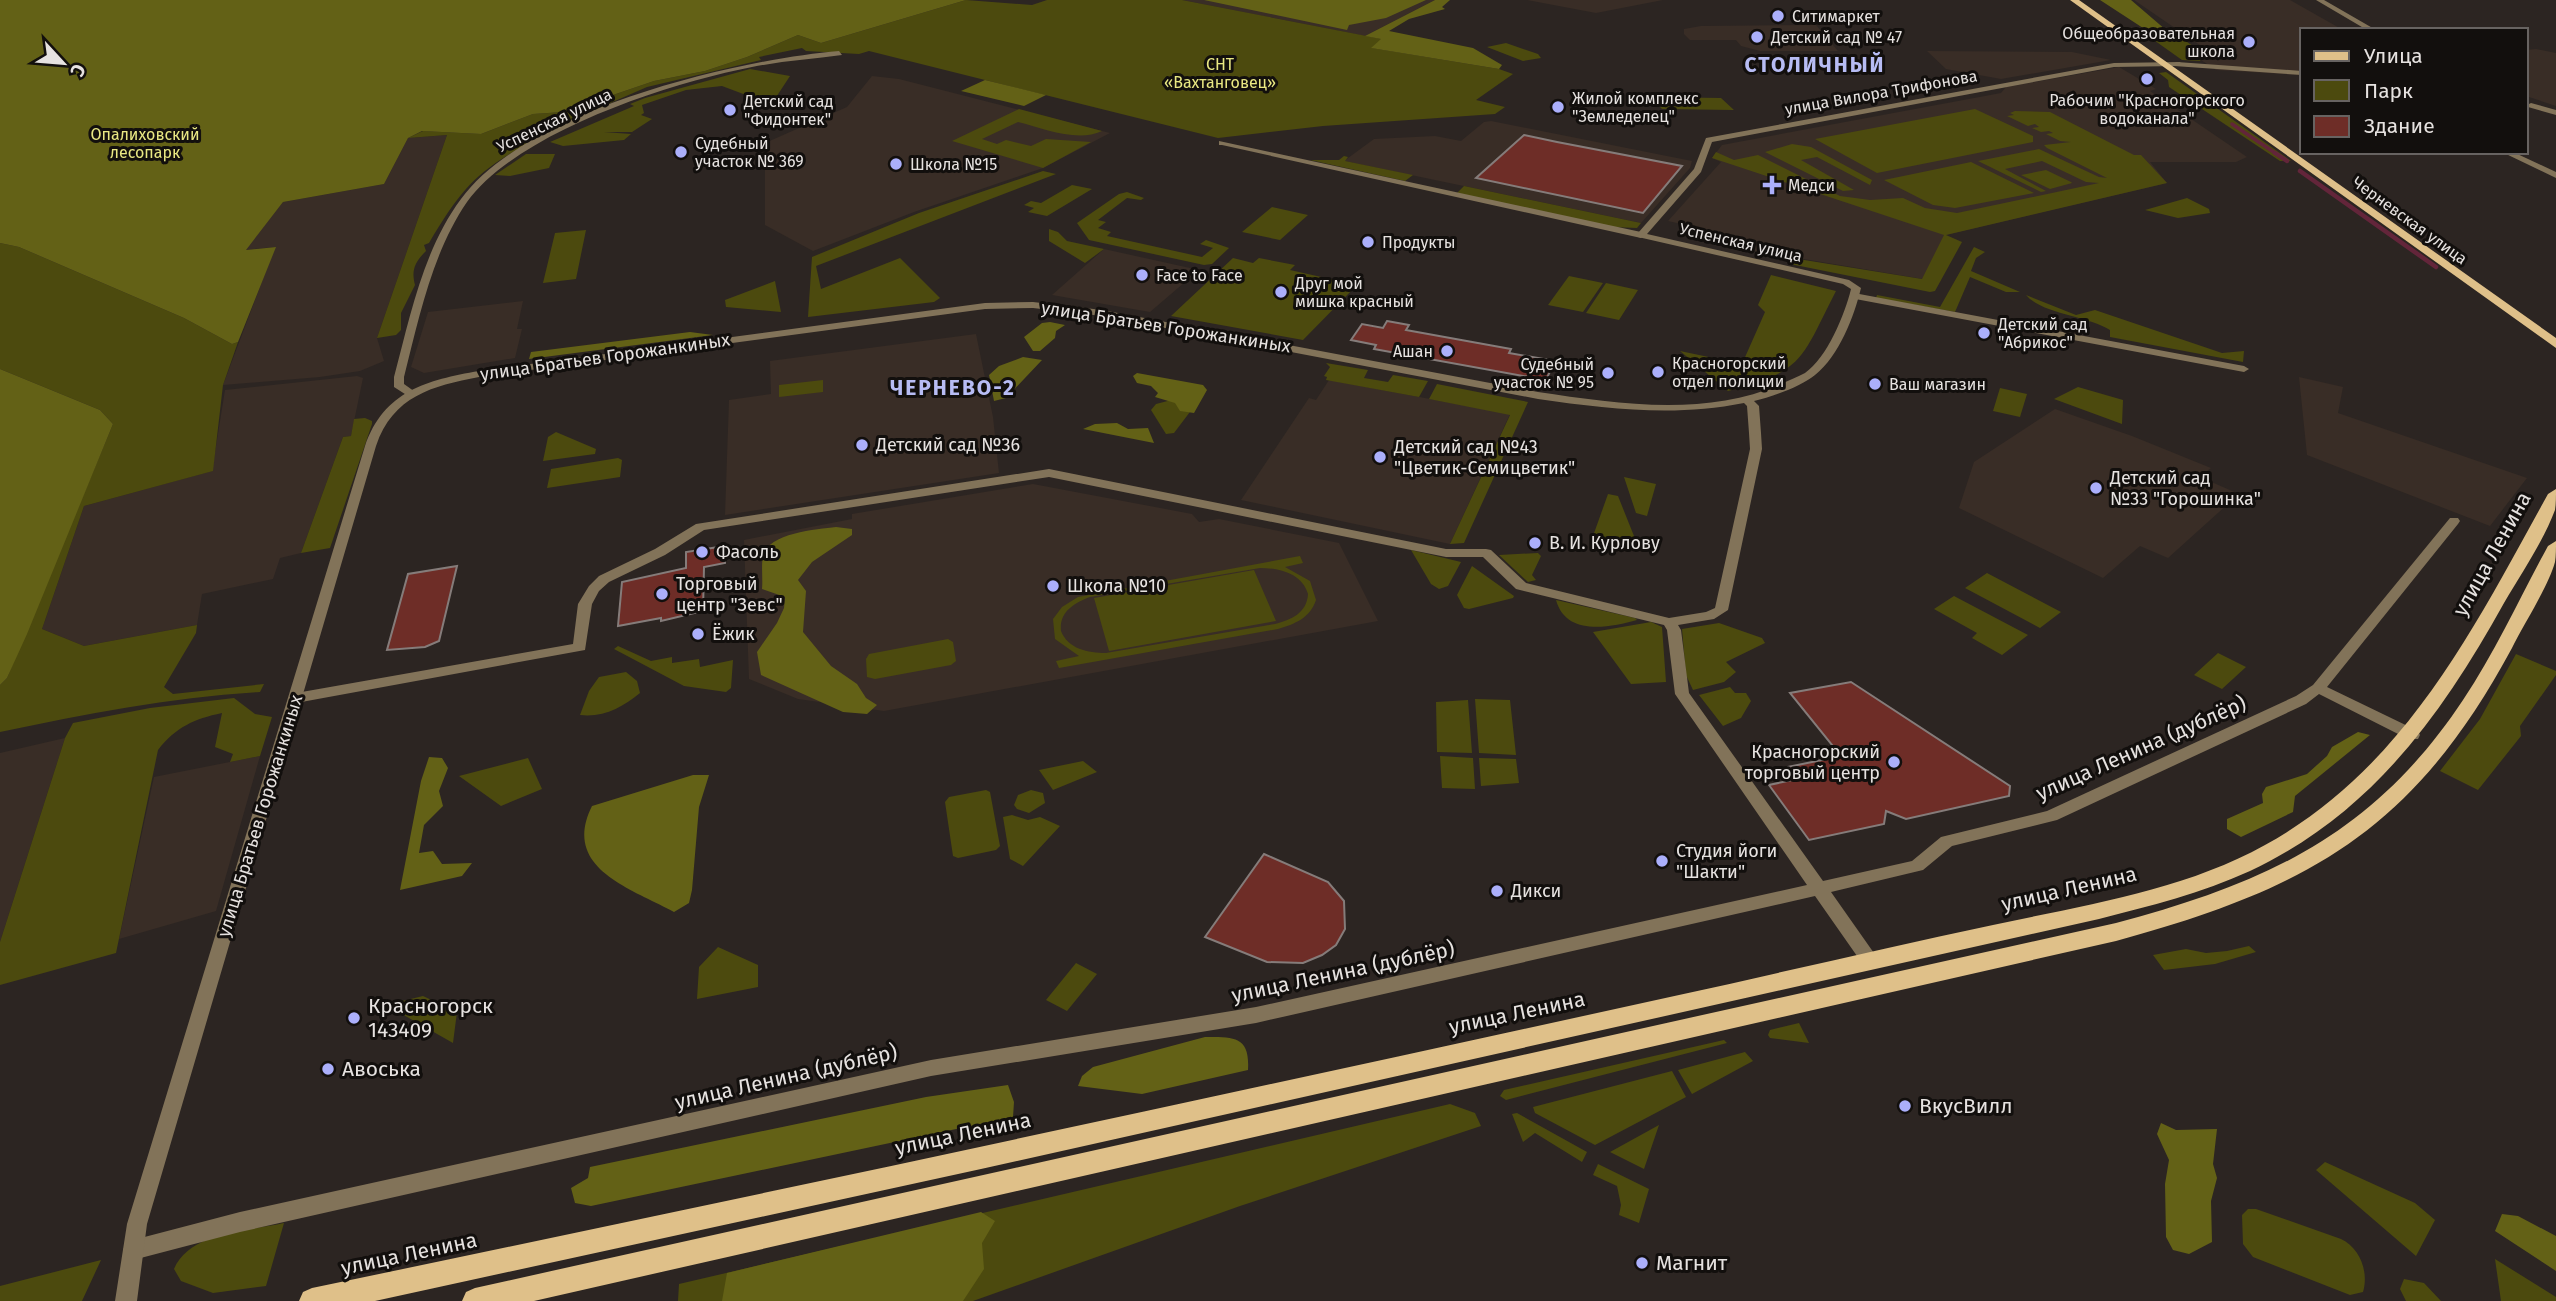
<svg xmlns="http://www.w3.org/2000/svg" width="2556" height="1301" viewBox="0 0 2556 1301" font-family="'Fira Sans',sans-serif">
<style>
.built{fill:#392d26}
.green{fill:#4c4a0e;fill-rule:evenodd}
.forest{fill:#636116}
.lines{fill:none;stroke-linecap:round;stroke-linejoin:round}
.stream-far1{stroke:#63253a;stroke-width:3.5}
.stream{stroke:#63253a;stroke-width:4.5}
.building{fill:#6e2d27;stroke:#857c7a;stroke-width:2}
.minor{fill:#827359;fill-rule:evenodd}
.tertiary{fill:#827359;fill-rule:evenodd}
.primary{fill:#dfc089;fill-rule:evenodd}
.poi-dot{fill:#abaffb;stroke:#120f0d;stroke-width:2.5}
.labels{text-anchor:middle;stroke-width:6;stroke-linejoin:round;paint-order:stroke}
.far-poi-label{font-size:16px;fill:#e6e2e0;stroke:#120f0d;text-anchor:start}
.far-park-label{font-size:16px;fill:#e9e883;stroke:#120f0d}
.far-street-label{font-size:16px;fill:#e6e2e0;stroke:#120f0d}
.street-label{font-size:18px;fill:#e6e2e0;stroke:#120f0d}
.poi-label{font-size:18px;fill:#e6e2e0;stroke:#120f0d;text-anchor:start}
.far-district-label{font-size:21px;font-weight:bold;letter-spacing:2px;fill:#b7bcf4;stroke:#120f0d}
.near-street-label{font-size:21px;fill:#e6e2e0;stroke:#120f0d}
.near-poi-label{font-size:21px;fill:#e6e2e0;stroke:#120f0d;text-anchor:start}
</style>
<rect width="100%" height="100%" fill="#2c2522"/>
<path class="built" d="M1182,0H1435L1365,36Z
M1527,0H1663L1596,13Z
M2134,0H2290L2343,30H2302V75L2216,70L2192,54H2213Z
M1816,25L1838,51H1760L1741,46L1736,40H1690L1684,34V29L1701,26Z
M2536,49L2556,53V106L2526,96V50Z
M1927,51L2072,52L2111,60L2001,79L1946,69Z
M2119,67L2156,89L2150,91L2247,157L2236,162H2150L2167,183L1945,235L1923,279L1725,246L1703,236L1705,233L1697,231L1699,228L1668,221L1721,162L1712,158L1722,145L2001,93L2006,87Z
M872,76L899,79L1110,133L1043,168L914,212L813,251L765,225V143L847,107Z
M1491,121L1692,161L1690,168L1641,223L1344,161L1374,139L1435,136L1461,141L1484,122Z
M447,135L377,338L384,361L360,371L320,377L223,385L275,247L245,250L283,202L384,184L408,138Z
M1104,249L1199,270L1150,312L1052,295Z
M523,301L517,329H522L515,358L424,373L411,367L428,312Z
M976,334L993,417L999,473L725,515L729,400L771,394L770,361Z
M357,376L363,378L351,436L343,437L301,553L280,558L273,579L202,594L197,625L84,646L42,629L84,506L212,471L225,390Z
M2299,377L2343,387L2338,413L2527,478L2490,526L2307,455Z
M1329,380L1510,414L1450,544L1241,500L1309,398L1316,400Z
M2055,409L2132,436L2211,468L2200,477L2239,494L2168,558L2140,546L2103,578L1959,508L1974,462Z
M1033,484L1192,514L1199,522L1219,519L1339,543L1378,621L884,711L798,699L749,679L744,540L852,519V514Z
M65,738L0,942V753Z
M260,756L216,911L119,939L154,777Z"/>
<path class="green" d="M966,0L1032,5L1047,0H1182L1382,39L1372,48L1499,69L1513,74L1476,100L1505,107L1495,114L1323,126L1218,138L869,51L859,54L806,51L802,48L759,57L761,60L647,87L523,141L529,143C474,173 461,190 429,243L424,245L426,251C415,262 411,270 415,285L401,313V330L396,335L377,338L447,135L408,138L423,131L481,134L533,114L563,112L654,81L705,71L747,57L798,35L821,43Z
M2161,35H2177L2203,53L2193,55L2201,61L2182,60L2151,38Z
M1506,43L1538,54L1541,58L1523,61L1487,47Z
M750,69L790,76L769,108L763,106L767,103L722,86L686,90L642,105L644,113L641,115L652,119L632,132H604L631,134L624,140L563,146L550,142L634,106L630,104L645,98Z
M2166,72L2291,161H2280L2169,87L2168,80L2159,73Z
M1651,97L1721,98L1734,110L1662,109Z
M1019,109L1102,131C1077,143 1043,128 1018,122L982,139L997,144L1006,140L1031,146L1046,139L1091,142L1043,168L952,141Z
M1975,109L2033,136V142L1877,173L1815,139Z
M2015,111L2050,112L2134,155H2141L2167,183L1946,235L1962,242L1935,291L1930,292L1790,264L1792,258L1922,279L1944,235L1712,158L1716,152L1734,160L1758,155L1840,196L1870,200L1903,198L1925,208L1957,213L2099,183L2086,182L2042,161L2005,169L2046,191L2041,192L1978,161L2039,149L2099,177L2107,178L2047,148L2044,145L2071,142L2060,141L2046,134L2053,133L2049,131L2041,132L2032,128L2039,127L2035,124L2028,126L2007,116L2014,115L2010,113Z
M1792,144L1811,147L1872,180L1870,185L1817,157L1801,160L1854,190L1843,191L1765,152Z
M526,154H555L549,168L510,176L495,175Z
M1344,156L1348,157L1345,161L1413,175L1405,181L1310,160H1339Z
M1971,162L2034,193L1955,208L1933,205L1884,180Z
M2046,170L2071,182L2072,183L2050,189L2021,175Z
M1043,171L1056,174L816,266L821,289L900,258L940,298L934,302L808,317L812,257L919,213Z
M1072,185L1092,189L1047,216L1028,212L1034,208L1024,205L1031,201L1041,203Z
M1464,186L1641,223L1637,228L1612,227L1457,193Z
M1127,192L1144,198L1141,200L1127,198L1098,220L1106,222L1098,228L1111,232L1107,236L1202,257L1213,248L1200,244L1206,240L1229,248L1212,264L1204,265L1089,240L1077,223L1119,194Z
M2187,198L2209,209L2210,213L2178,218L2145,210Z
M1272,207L1308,215L1280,240L1242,232Z
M1049,229L1058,232L1067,241L1104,249L1085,263L1049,241Z
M586,230L576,279L543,283L555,233Z
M0,243L19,247L184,318L232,344L238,342L223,385L213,471L84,506L42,629L84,646L197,625L196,633L164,687L173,694L264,684L260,692C172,697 86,714 0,732V685L7,678L113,424L100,410L0,369Z
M1974,247L1985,252L1976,258L1971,271L2020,292H2006L1970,277L1955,312L1876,298L1877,295L1940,307Z
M1233,258L1253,263L1259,258L1295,265L1290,270L1357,285L1303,340L1171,316Z
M1771,275L1836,291C1801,359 1805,371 1728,391L1680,351L1742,364L1765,312L1758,305Z
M1569,276L1603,283L1583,312L1548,305Z
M775,281L781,312L726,307L725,300Z
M1606,283L1638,290L1619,320L1586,313Z
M2026,295L2076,315L2095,310L2222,353L2244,351L2243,362L2110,337V330C2088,316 2042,314 2026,295Z
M1326,363L1368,370L1364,378L1388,382L1393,375L1428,381L1419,397L1326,380L1327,377L1324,376L1330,367Z
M823,380V392L779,397V385Z
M1437,384L1528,402L1464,543L1450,544L1510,415L1429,399Z
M2078,387L2123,400L2122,424L2054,399Z
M2000,388L2027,394L2020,417L1993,411Z
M1183,397L1199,400L1174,433L1166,434L1151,410L1156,404Z
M365,418L372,421V424L330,548L301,553L343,437L351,436L354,419Z
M556,432L596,449L595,454L543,461L548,437Z
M618,458L622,460L620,477L547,488L551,469Z
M1624,477L1656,484L1647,516L1636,513Z
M1608,494L1618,496L1638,546L1593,536Z
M1411,550L1461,562L1448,586L1439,589L1431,584Z
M1538,553L1541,556L1532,575L1536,580L1528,582L1499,555Z
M1300,556L1303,563L1285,567L1310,581L1316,600C1310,618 1295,624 1278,629L1059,668L1056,661L1079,656L1055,639L1053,619L1062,607L1078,597ZM1260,568C1279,568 1302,573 1308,594C1307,613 1291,620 1275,624L1106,653C1088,653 1068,649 1061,631C1059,612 1074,603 1090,597Z
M1472,566L1514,596L1513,598L1469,609L1464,608L1457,595Z
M1254,570L1276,621L1109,651L1094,598Z
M1987,573L2061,612L2040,628L1965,588Z
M1954,596L2028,635L2002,655L1972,638L1977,633L1934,609Z
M1556,600L1635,618L1637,620C1608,628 1566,636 1556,600Z
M1651,622L1662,627L1666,682L1631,684L1593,632Z
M1719,623L1762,638L1765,643L1726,662L1736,672L1724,682L1693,690L1686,675L1682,629Z
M948,639L953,642L956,661L951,665L875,679L867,677L866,659L869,654Z
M618,646L651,661L672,657V663L699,659L700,667L733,660L731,688L726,692L684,686L614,649Z
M2218,653L2246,667L2222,689L2194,675Z
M2516,654L2556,671V675L2520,726L2521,736L2478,790L2440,771L2480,719Z
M626,672L637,681L640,693C623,707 603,718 580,715L589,691L599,677Z
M1730,687L1735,693H1746L1751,701L1741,718L1723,726L1699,695Z
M234,698L255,714L272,717L260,756L230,762L233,754L215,747L222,713C194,719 176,727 158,750L116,953L0,985V942L65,738L73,723L150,708Z
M1475,699L1510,700L1516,755L1479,753Z
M1468,700L1472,753L1437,752L1436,702Z
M1440,756L1473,758L1475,789L1442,788Z
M528,758L542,789L501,806L459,776Z
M1479,758L1516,759L1519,783L1481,786Z
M1083,761L1097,772L1053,790L1039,770Z
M986,790L990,792L1000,846L996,850L958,858L953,856L945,802L949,797Z
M1031,790L1043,793L1045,803L1029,813L1017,809L1014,805L1018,795Z
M1012,815L1028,820L1040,817L1060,826L1023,866L1010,859L1003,817Z
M2249,946L2256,952L2215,964L2164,970L2153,955L2186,949L2206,953L2227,951Z
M718,947L758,965V987L697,999L699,967Z
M1076,963L1097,974L1067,1011L1046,1000Z
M423,996L457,1012L453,1043L386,1005Z
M1799,1023L1809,1043L1770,1038L1768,1035L1770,1030Z
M1724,1040L1727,1043L1506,1100L1500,1096L1504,1090Z
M1745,1052L1753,1061L1692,1094L1678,1070Z
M1672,1071L1686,1097L1595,1145L1535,1113L1533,1107Z
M1450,1104L1475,1113L1481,1126L1240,1206L973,1301H678L679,1284Z
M1517,1113L1587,1152L1582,1162L1535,1133L1523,1142L1512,1114Z
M1659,1125L1644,1169L1610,1152Z
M2325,1162L2415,1203L2435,1220L2416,1256L2316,1170Z
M1598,1164L1649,1189L1639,1223L1619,1215L1621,1205L1617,1186L1593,1175Z
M2256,1209L2341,1239C2360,1248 2369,1272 2363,1292L2350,1295L2253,1257L2243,1244L2242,1215L2248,1209Z
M284,1223L266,1286L213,1293L181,1281L174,1269C190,1231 249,1231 284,1223Z
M2495,1259L2556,1297V1301H2501Z
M101,1260L82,1301H0V1286Z
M2404,1279L2424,1283L2441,1301H2406L2400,1289Z"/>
<path class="forest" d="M0,0H966L821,43L798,35L747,57L705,71L654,81L563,112L533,114L481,134L422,131L408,138L384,184L283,202L246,250L276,247L238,342L232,344L184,318L19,247L0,243Z
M1204,0H1426L1386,18L1349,25L1347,30Z
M1435,0H1450L1442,7L1445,9L1409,19L1389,31L1473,48L1502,65L1499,69L1371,48L1381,39L1365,36Z
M2100,0H2131L2166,30L2143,28Z
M985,80L1046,95L1024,106L961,91Z
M1050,322L1065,325L1056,331L1055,338L1040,351H1033L1024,337L1042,323Z
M690,332L713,335L529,359L531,352Z
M1023,357L1042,360L1006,398L994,401L989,375L999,366Z
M0,369L100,410L113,424L27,634L7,678L0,685Z
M1137,373L1203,385L1207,390L1194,413L1180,411L1175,403L1155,397L1158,393L1151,386L1137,383L1133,376Z
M1117,423L1128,429L1148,428L1154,443L1083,429L1095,424Z
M836,527L852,529V535L812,562L798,580L806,591L803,632L831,666L857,684L866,698L877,705L867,714L843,712L761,675L757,652L777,623L784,608L785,597L762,589C763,579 761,566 763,556C768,533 817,529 836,527Z
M2358,732L2370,735L2295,796L2293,812L2241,837L2227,829V819L2263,803L2262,794L2266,787L2307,774L2327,756L2332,747Z
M429,757L442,758L448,768L439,791L443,806L424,825L419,853L433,851L442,864L472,863L462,876L400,890L421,781Z
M693,775H709L699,807L692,890L689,903L674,912C630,888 561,868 592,806Z
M1205,1037C1234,1037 1250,1036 1248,1070L1142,1094L1078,1086L1082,1076L1093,1067Z
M1008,1085L1014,1102L1013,1117L591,1206L575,1203L571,1188L588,1178L590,1167L926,1097Z
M2161,1123L2176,1130L2217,1129L2213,1164L2217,1178L2211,1201L2212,1242L2189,1254L2173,1250L2166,1237L2165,1184L2169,1160L2157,1134Z
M981,1212L995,1221L982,1243L984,1269L963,1301H722L727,1273Z
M2502,1214L2518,1216L2556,1236V1271L2495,1231Z"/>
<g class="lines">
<path class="stream-far1" d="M2232,124L2278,155"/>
<path class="stream" d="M2275,153L2287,161
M2300,171L2436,267"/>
</g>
<path class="building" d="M1524,135L1557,142L1682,166L1643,213L1476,178Z
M1387,321L1409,325L1406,330L1511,349L1509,353L1555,361L1546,380L1374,349L1376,345L1351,340L1362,324L1383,328Z
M725,546V563L704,567L703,611L661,621V618L618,626L622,582L686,568V552Z
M457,566L439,641L425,647L387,650L408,574Z
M1851,682L2010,786L2009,796L1906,819L1886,811L1884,824L1809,840L1769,785L1797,779L1788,767L1841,756L1790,693Z
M1264,854L1328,882L1344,901L1345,929L1336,945L1322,955L1303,963L1267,962L1205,937Z"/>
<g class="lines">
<path class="minor" d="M2316,0H2324L2376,30H2367Z
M839,51L842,55C812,59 782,61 752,67C669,83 518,132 467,202C432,253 419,318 404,377V384L418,394L416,396H408L394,387V377C410,317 423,250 461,199C526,110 734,60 839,51Z
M2177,62L2302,71V75L2174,66L2173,64Z
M2531,103L2556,110V115L2528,107L2527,105Z
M1219,141L1641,232L1646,235L1641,238L1222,145H1219Z
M2513,152L2556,172V178L2504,153Z
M1854,293L2244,366L2249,369L2244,372L1850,298V294Z
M1755,430L1761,433L1762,449L1728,610L1714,619L1678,625L1681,630L1689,693L1823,881L1912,861L1941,837L2047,811L2296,696L2313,685L2450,518H2458L2460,521L2458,524L2327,687L2418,731L2420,735L2418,739H2408L2319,694L2306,704L2057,820L1952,846L1923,870L1831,892L1876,956L1879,961L1876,966L1870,968L1864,966L1815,896L1256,1023L931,1076L240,1232L133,1260L126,1257L123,1250L126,1243L133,1240L240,1212L931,1060L1256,1007L1807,885L1675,694L1667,630L1664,625L1516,589L1483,557H1446L1049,477L704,530L665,555L609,582L599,591L592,604L585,650L296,703L289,698L296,693L573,644L578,604L589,586L599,576L655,549L696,524L1049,469L1446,549H1486L1491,550L1526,583L1669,618L1706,612L1715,608L1750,449L1749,433Z"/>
<path class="tertiary" d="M2180,62L2181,64L2177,66L2114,67L1712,142L1701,172L1647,234L1849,280L1861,288C1854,317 1839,356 1815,375C1802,386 1772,397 1754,401L1759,406L1761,433L1755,436L1749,433L1747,406L1744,403C1675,417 1608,409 1538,399L1102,316L1033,308L985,309L479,377C432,386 393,396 376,446L147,1224L137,1301H115L127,1224L365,446C384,391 427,380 479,371L985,303L1033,302L1102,310L1538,392C1618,404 1706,417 1781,384C1789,380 1798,377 1805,373C1827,358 1845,314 1851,289L1843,284L1638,237V233L1694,169L1706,138L2114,63Z"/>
<path class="primary" d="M2070,0H2079L2556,338V348Z
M2556,489C2556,496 2556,504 2555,510C2543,542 2521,574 2504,603C2441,716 2371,814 2250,871C2202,893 2150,906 2099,919L981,1169L375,1301H299L303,1292L312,1288C768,1193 1224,1095 1679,995C1784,972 1889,947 1993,925C2085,905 2182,891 2265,845C2405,768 2474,628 2548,494Z
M2556,541C2556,548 2556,556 2555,562C2548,587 2524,624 2512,648C2414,830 2310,888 2116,941L534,1301H462L466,1292L475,1288L2116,923C2267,883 2374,834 2463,700C2496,651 2520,597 2548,546Z"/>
</g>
<g class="poi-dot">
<circle cx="1778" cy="16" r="7"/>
<circle cx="1757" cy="37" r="7"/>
<circle cx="2249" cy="42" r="7"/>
<circle cx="2147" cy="79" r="7"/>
<circle cx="1558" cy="107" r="7"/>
<circle cx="730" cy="110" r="7"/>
<circle cx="681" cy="152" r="7"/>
<circle cx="896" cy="164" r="7"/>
<path d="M1768.5 174.5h7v7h7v7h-7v7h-7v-7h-7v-7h7z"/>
<circle cx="1368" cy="242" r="7"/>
<circle cx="1142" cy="275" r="7"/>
<circle cx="1281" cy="292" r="7"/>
<circle cx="1984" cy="333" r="7"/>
<circle cx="1447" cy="351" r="7"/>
<circle cx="1658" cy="372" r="7"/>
<circle cx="1608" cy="373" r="7"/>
<circle cx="1875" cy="384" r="7"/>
<circle cx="862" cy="445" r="7"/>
<circle cx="1380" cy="457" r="7"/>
<circle cx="2096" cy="488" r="7"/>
<circle cx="1535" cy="543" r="7"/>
<circle cx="702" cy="552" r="7"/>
<circle cx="1053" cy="586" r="7"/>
<circle cx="662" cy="594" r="7"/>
<circle cx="698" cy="634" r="7"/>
<circle cx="1894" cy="762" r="7"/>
<circle cx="1662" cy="861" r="7"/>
<circle cx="1497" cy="891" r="7"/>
<circle cx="354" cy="1018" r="7"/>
<circle cx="328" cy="1069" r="7"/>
<circle cx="1905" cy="1106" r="7"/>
<circle cx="1642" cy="1263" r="7"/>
</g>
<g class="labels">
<g class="far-poi-label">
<text x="1792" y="22">Ситимаркет</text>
<text x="2235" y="39" text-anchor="end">Общеобразовательная<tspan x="2235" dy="18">школа</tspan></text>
<text x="1771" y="43">Детский сад № 47</text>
<text x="1572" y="104">Жилой комплекс<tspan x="1572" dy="18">"Земледелец"</tspan></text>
<text x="2147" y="106" text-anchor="middle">Рабочим "Красногорского<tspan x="2147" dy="18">водоканала"</tspan></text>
<text x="744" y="107">Детский сад<tspan x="744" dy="18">"Фидонтек"</tspan></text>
<text x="695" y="149">Судебный<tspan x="695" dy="18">участок № 369</tspan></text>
<text x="910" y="170">Школа №15</text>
<text x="1788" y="191">Медси</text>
<text x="1382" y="248">Продукты</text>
<text x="1156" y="281">Face to Face</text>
<text x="1295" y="289">Друг мой<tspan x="1295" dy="18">мишка красный</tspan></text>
<text x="1998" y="330">Детский сад<tspan x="1998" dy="18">"Абрикос"</tspan></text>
<text x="1433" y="357" text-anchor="end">Ашан</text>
<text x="1672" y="369">Красногорский<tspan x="1672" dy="18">отдел полиции</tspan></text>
<text x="1594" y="370" text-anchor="end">Судебный<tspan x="1594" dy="18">участок № 95</tspan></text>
<text x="1889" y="390">Ваш магазин</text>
</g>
<g class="far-park-label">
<text x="1220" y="70">СНТ<tspan x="1220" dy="18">«Вахтанговец»</tspan></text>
<text x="145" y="140">Опалиховский<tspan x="145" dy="18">лесопарк</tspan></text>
</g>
<g class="far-street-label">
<text transform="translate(1881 92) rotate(-10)" y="6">улица Вилора Трифонова</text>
<text transform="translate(554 120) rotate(-26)" y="6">Успенская улица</text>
<text transform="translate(2410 220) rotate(36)" y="6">Черневская улица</text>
<text transform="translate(1741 242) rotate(13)" y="6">Успенская улица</text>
</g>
<g class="street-label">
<text transform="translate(1166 327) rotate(9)" y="6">улица Братьев Горожанкиных</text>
<text transform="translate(605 357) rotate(-8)" y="6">улица Братьев Горожанкиных</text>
<text transform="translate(260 816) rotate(-73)" y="6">улица Братьев Горожанкиных</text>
</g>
<g class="poi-label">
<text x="876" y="451">Детский сад №36</text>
<text x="1394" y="453">Детский сад №43<tspan x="1394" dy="21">"Цветик-Семицветик"</tspan></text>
<text x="2110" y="484">Детский сад<tspan x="2110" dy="21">№33 "Горошинка"</tspan></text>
<text x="1549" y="549">В. И. Курлову</text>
<text x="716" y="558">Фасоль</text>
<text x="676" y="590">Торговый<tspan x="676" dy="21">центр "Зевс"</tspan></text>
<text x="1067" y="592">Школа №10</text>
<text x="712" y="640">Ёжик</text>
<text x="1880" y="758" text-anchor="end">Красногорский<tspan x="1880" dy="21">торговый центр</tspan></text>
<text x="1676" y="857">Студия йоги<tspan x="1676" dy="21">"Шакти"</tspan></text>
<text x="1511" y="897">Дикси</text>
</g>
<g class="far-district-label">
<text x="1815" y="72">СТОЛИЧНЫЙ</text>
<text x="953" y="395">ЧЕРНЕВО-2</text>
</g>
<g class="near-street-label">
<text transform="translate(2492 554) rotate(-61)" y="7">улица Ленина</text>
<text transform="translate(2141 748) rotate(-24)" y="7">улица Ленина (дублёр)</text>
<text transform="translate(2069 889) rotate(-13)" y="7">улица Ленина</text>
<text transform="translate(1343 972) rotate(-12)" y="7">улица Ленина (дублёр)</text>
<text transform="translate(1517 1013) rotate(-12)" y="7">улица Ленина</text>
<text transform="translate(786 1077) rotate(-13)" y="7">улица Ленина (дублёр)</text>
<text transform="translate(963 1134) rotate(-12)" y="7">улица Ленина</text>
<text transform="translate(409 1254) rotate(-12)" y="7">улица Ленина</text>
</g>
<g class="near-poi-label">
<text x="368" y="1013">Красногорск<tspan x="368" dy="24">143409</tspan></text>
<text x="342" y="1076">Авоська</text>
<text x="1919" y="1113">ВкусВилл</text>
<text x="1656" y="1270">Магнит</text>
</g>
</g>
<rect x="2300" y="28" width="228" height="126" fill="#120f0d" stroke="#676361" stroke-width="2"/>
<rect x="2314" y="51" width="35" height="10" fill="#dfc089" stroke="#676361" stroke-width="2"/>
<text x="2364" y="63" font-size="21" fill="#e6e2e0">Улица</text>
<rect x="2314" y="80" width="35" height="21" fill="#4c4a0e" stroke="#676361" stroke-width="2"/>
<text x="2364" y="98" font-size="21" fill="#e6e2e0">Парк</text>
<rect x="2314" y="116" width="35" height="21" fill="#6e2d27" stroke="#676361" stroke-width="2"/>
<text x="2364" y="133" font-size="21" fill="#e6e2e0">Здание</text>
<g transform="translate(63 63) rotate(116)" stroke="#120f0d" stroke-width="5" paint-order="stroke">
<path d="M0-5L12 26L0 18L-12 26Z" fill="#e6e2e0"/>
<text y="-10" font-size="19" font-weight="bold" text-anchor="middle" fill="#e6e2e0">С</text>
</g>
</svg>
